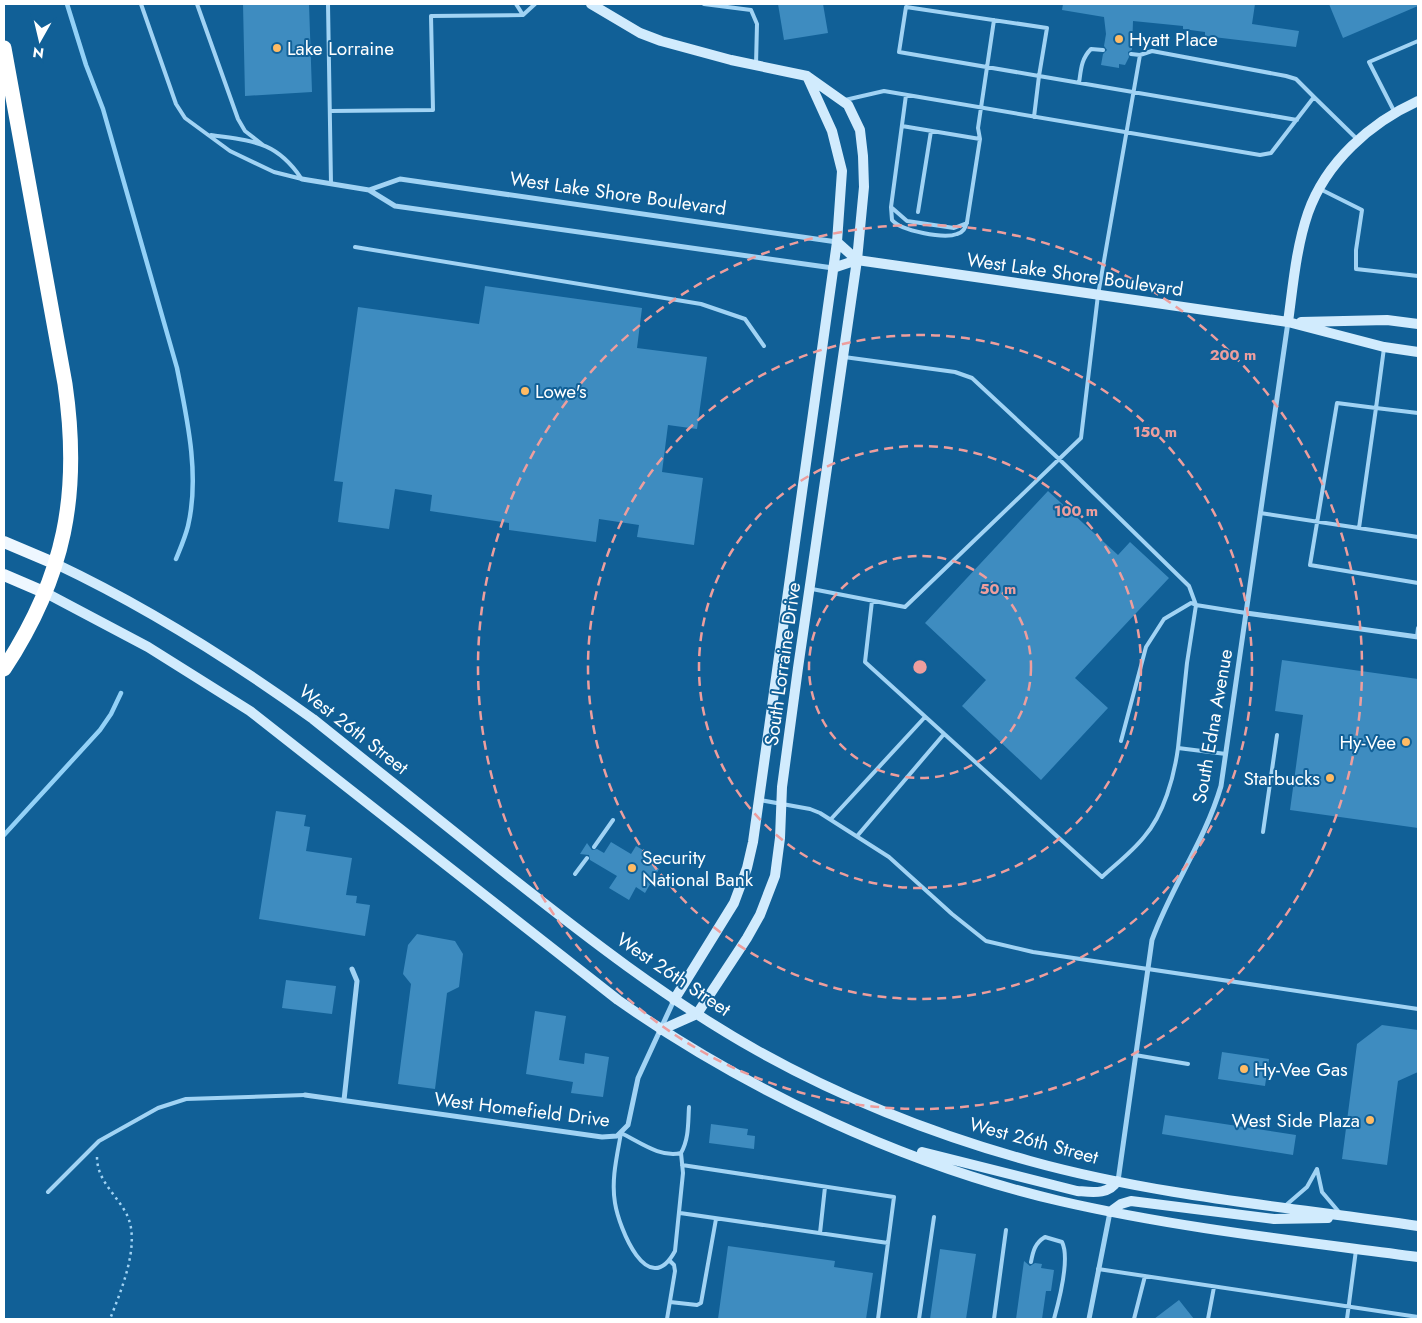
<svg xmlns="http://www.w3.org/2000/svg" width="1422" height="1323" viewBox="0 0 1422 1323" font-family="Jost,sans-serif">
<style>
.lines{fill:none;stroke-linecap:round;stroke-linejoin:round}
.stream{stroke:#93d1f7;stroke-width:4.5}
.building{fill:#3e8cc0}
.path{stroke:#a1d3f4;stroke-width:2.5;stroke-dasharray:2.5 4;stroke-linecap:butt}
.lane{stroke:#a1d3f4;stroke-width:4}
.street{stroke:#a1d3f4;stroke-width:5}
.secondary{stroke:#d1ebfd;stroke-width:10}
.primary{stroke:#eef7ff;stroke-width:12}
.highway{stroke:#fff;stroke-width:15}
.ring{fill:none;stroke:#ed9e9e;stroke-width:2.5;stroke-dasharray:9 6}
.poi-dot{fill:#ffbb64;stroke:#116097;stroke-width:2}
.labels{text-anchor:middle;stroke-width:4;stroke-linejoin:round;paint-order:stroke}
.poi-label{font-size:19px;fill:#fff;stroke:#116097;text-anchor:start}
.street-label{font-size:19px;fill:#fff;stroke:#116097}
.centre{fill:#ed9e9e;stroke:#116097;stroke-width:2.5}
.ring-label{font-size:15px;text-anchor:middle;font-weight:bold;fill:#ed9e9e;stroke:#116097;stroke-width:4;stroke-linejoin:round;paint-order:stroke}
</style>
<rect width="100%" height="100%" fill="#116097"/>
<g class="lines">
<path class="stream" d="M67,4L86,65L103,109L177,368C187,418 200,475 188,526C185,538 180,549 176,559
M4,835L100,730L111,714L121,693"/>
</g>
<path class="building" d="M243,4H309L312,92L245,96Z
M778,4H823L828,33L784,40Z
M1063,4H1255L1252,24L1299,31L1296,47L1205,36V32L1183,29V26L1133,21L1132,50L1128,52L1129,57L1125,65L1119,64V68L1101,65L1103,54L1107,50L1104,46L1106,34L1104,17L1062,10Z
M1329,4H1418V6L1343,38Z
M485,286L642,308L637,348L707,357L697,429L668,425L662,472L703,478L694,545L637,537L639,525L599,519L596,542L509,530V523L430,511L432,495L395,489L389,529L338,522L343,482L334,481L358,307L479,324Z
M1048,491L1118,555L1130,542L1169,578L1075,678L1108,708L1041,780L962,706L986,680L925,623Z
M1282,660L1418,679V828L1290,810L1303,715L1275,711Z
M276,811L306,815L304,826L310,827L306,851L352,858L346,895L357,896L356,903L370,905L365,936L259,919Z
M611,842L631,854L636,846L655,857L651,864L659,869L645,893L636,887L629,900L609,888L617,876L590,860L589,855L580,854L587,843L592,850L597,849L604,853Z
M417,934L455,941L463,954L459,987L447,993L435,1089L398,1084L411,984L403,974L408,945Z
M286,980L336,986L332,1014L282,1008Z
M535,1011L566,1016L559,1060L584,1064L585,1053L609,1057L603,1097L571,1093L573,1082L526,1074Z
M1382,1025L1418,1030V1072L1398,1081L1387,1165L1342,1159L1357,1044Z
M1222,1052L1269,1059L1265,1086L1218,1079Z
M1165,1115L1296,1135L1293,1155L1162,1134Z
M711,1124L748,1129L747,1135L755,1136L754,1149L709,1143Z
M728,1246L835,1261L834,1267L873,1273L866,1319H718Z
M940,1249L976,1254L966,1319H930Z
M1024,1261L1030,1266L1035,1263L1042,1264L1041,1268L1054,1270L1051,1291H1046L1042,1319H1016Z
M1179,1300L1194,1319H1154Z"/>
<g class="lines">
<path class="path" d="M97,1157C97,1181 117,1195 127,1215C141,1244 121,1291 110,1319"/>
<path class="lane" d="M141,4L176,104L185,118L230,151L274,172L302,179
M197,4L238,119L245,131L263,145
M328,4L331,184
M704,4L751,10L757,24L756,65
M906,7L1047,28L1039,76L899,52Z
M523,15L535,4
M1131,54L1140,55
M1079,83C1081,70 1081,59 1091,49L1103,50
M906,95L891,207L892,220C901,231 944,239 957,234C964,232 965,228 967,222L980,139L978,128L994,20
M845,100L884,91L1260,155L1271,153L1314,97L1357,139
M330,111L433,110L431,16L523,15L516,4
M1395,113L1369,62L1418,41
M1034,117L1039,76L1297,120
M902,126L980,139
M211,135C252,141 276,141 301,178
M1320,189L1362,210L1356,250V269L1418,276
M891,207L907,221L954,228L967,223
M918,212L931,131
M355,247L701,304L745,319L764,346
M1384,348L1376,408L1418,413
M844,357L955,372L972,378L1059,459L1189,586L1196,605L1191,603L1164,619L1146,647L1121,741
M1260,513L1418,537
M1359,528L1376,408L1337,403L1310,565L1418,583
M812,589L905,607L1081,438L1098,295L1140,55L1152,51L1286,76L1296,79L1314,97
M872,601L865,662L1102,877C1116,864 1132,852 1144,837C1164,814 1174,777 1178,748L1226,754
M1417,637L1418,628
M1178,748L1187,663L1196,605L1246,613
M760,800L810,809L820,813L889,857L952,914L986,941L1033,952L1418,1009
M831,819L925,717
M1263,832L1277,735
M858,835L944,734
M594,847L613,820
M575,874L587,858
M1135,1055L1188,1064
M681,1153L683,1173L675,1251C648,1301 619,1228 615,1203C611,1180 617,1156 621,1133C640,1142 660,1158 681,1153C689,1139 688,1123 689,1107
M682,1165L894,1197L878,1319
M1317,1169L1322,1192L1339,1212
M48,1192L99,1141L158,1108L186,1099L305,1095
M1285,1206L1307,1187L1317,1169
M680,1213L888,1243
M820,1233L825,1187
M1031,1262C1033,1251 1035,1243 1045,1237L1062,1242C1070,1258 1059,1301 1054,1319
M1098,1269L1418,1317
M670,1302L697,1305L701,1303L716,1219
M667,1319L675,1271L674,1265L670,1261
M919,1319L934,1217
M994,1319L1006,1230
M1134,1319L1145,1276
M1208,1319L1214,1287
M1347,1319L1356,1250"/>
<path class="street" d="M302,179L369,190L395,206L833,268
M369,190L400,179L837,242
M1246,613L1418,637
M305,1095L602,1137L617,1136L628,1125L638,1078L674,1000
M344,1100L357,981L352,969
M1118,1181L1152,940C1171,887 1205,841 1221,786L1288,322
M1089,1319L1110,1212"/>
<path class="secondary" d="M591,4L640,33L661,41L731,60L807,76L848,105L860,130L863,156L864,187L857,260L798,668L782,787L780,838L775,876L760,915L747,938L697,1014L661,1030
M837,242L857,260
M833,268L857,260L1288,322L1384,347L1418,352
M1288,322C1293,286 1296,248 1308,213C1326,162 1370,123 1418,101
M1301,322L1387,320L1418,324
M56,564C147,607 231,660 313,719C376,770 440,820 503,871C585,936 667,1000 758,1051C844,1099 936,1135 1030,1161C1156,1196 1289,1207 1418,1226
M46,593L148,647L250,711L618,1000C748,1091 905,1165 1060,1201C1177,1228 1299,1241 1418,1257
M674,1000L734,903L747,868L753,842L837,242L842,171L832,131L807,76
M922,1152L1077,1191C1092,1192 1109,1195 1117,1181
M1110,1212L1121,1204L1131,1201L1274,1219L1328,1218"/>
<path class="primary" d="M4,542L56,564
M4,575L46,593"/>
<path class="highway" d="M4,48L65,384C81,494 65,576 4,669"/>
</g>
<g class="ring">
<circle cx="920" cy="667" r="111"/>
<circle cx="920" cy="667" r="221"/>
<circle cx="920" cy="667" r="332"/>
<circle cx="920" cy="667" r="442"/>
</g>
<g class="poi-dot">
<circle cx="1119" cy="39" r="5"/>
<circle cx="277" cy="48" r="5"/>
<circle cx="525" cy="391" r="5"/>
<circle cx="1406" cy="742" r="5"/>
<circle cx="1330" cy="778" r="5"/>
<circle cx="632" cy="868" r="5"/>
<circle cx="1244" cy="1069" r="5"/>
<circle cx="1370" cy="1120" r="5"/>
</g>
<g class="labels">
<g class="poi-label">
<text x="1129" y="46">Hyatt Place</text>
<text x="287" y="55">Lake Lorraine</text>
<text x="535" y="398">Lowe's</text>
<text x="1396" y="749" text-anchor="end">Hy-Vee</text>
<text x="1320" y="785" text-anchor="end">Starbucks</text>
<text x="642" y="864">Security<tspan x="642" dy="22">National Bank</tspan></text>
<text x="1254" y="1076">Hy-Vee Gas</text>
<text x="1360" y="1127" text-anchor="end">West Side Plaza</text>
</g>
<g class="street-label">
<text transform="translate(618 193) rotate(8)" y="7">West Lake Shore Boulevard</text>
<text transform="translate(1075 274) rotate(8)" y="7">West Lake Shore Boulevard</text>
<text transform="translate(782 664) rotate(-82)" y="7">South Lorraine Drive</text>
<text transform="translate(1212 726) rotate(-80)" y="7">South Edna Avenue</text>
<text transform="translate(354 729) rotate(38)" y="7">West 26th Street</text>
<text transform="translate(674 974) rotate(34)" y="7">West 26th Street</text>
<text transform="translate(522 1109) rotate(7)" y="7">West Homefield Drive</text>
<text transform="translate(1034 1140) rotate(15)" y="7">West 26th Street</text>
</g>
</g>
<circle cx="920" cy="667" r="8" class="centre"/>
<g class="ring-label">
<text x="1233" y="360">200 m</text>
<text x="1155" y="437">150 m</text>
<text x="1076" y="516">100 m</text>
<text x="998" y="594">50 m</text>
</g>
<rect width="1422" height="1323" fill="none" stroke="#ffffff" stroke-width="10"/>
<g transform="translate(40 40) rotate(188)" stroke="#116097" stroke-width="4" paint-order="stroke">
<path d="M0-4L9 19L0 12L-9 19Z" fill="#ffffff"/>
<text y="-8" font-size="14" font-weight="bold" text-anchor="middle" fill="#ffffff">N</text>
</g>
</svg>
